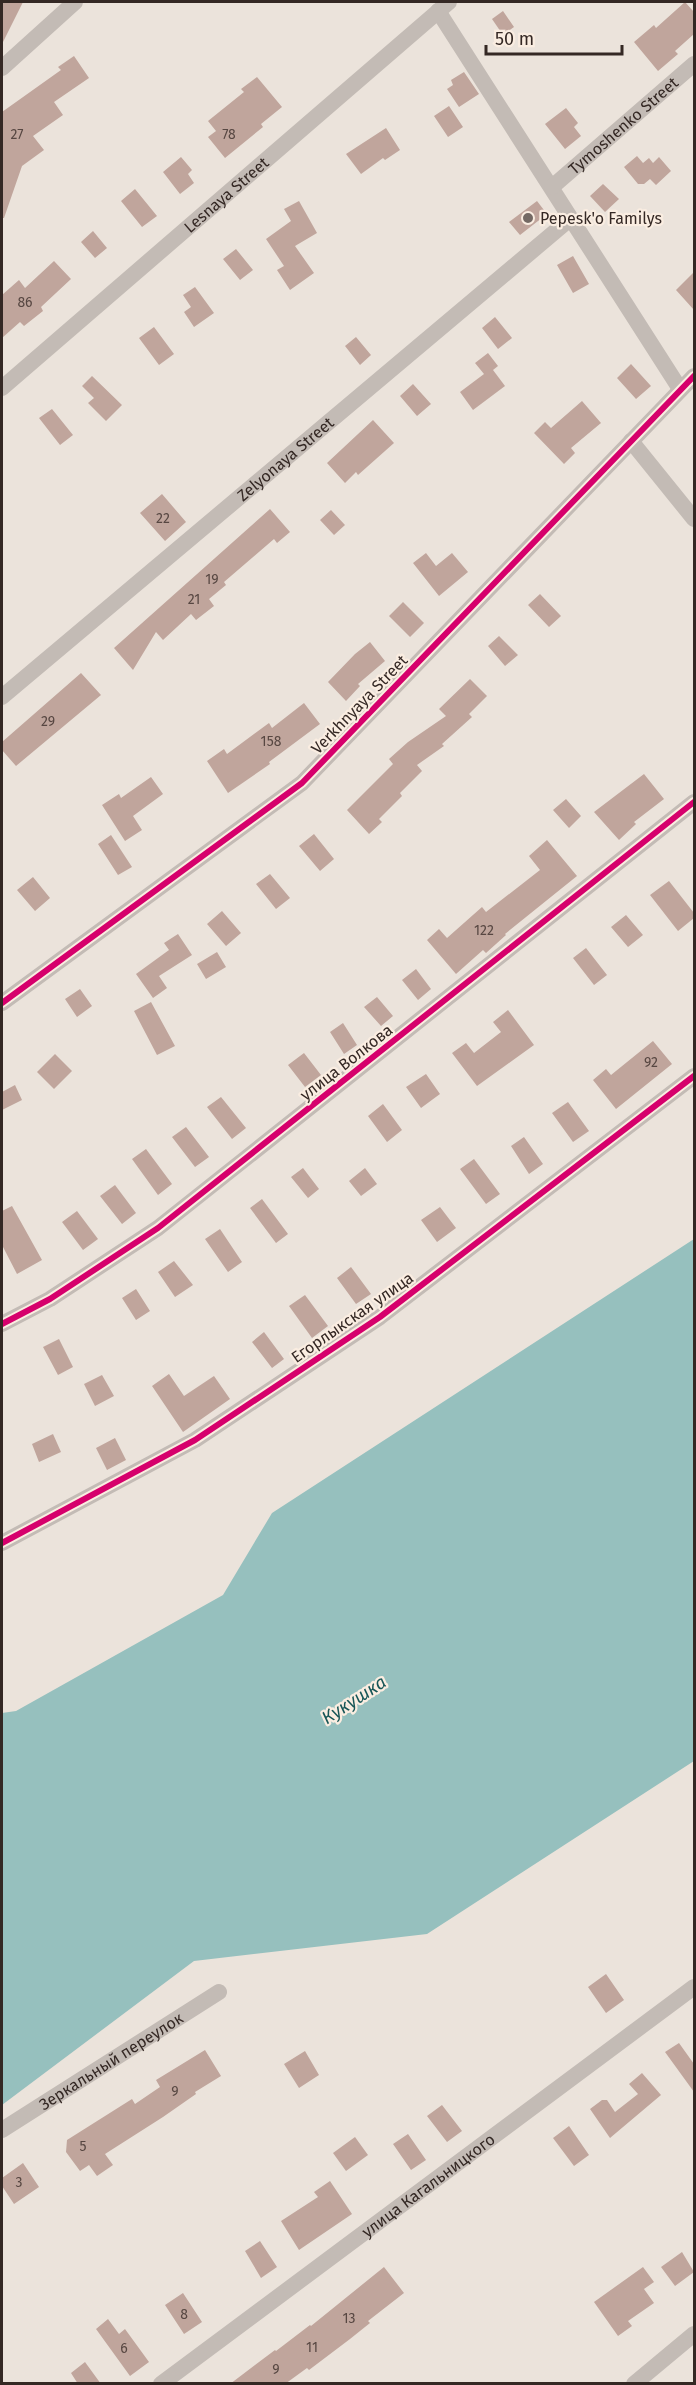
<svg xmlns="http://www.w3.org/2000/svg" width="696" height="2385" viewBox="0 0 696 2385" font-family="'Fira Sans',sans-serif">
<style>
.water{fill:#96c0be}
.building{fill:#c0a59c}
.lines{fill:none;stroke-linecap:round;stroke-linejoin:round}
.street{stroke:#c3bbb5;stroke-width:16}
.cycleway-casing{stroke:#faede1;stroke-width:10}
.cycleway{stroke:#d6006c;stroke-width:6}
.poi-dot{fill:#746964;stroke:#faede1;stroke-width:2}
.labels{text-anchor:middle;stroke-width:4.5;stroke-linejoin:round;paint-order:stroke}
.number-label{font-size:14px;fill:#574742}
.street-label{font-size:16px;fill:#342824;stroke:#faede1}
.poi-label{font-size:16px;fill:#342824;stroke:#faede1;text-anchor:start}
.water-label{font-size:18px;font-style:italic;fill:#175657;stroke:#faede1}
</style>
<rect width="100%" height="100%" fill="#ebe3db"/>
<path class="water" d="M694,1239V1761L427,1934L194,1961L2,2105V1713L16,1711L223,1595L272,1513Z"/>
<path class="building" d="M2,2H23L2,44Z
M685,2L694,12V34L675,51L678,54L658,71L634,42L654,25L656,28Z
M503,11L514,27L503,35L492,19Z
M74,56L89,78L54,102L63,115L33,136L44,150L22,166L4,218H2V112L61,70L58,67Z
M464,72L479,94L459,107L447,89L453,85L451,80Z
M257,77L282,107L261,124L263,127L225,158L208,137L216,131L208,121L244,92L241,89Z
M449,106L463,127L448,137L434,116Z
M566,108L578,123L574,127L581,136L565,149L545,124Z
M386,128L400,150L385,160L383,158L361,174L346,154Z
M637,156L643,163L649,158L653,163L659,157L671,171L656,185L650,179L644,184H638L624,167Z
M181,157L192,170L188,174L194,183L180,194L163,172Z
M603,184L619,199L605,212L590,196Z
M135,189L157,216L142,227L121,201Z
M299,201L317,233L295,246L314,273L290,290L277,270L284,266L266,239L291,221L284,209Z
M537,201L547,214L520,235L509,222Z
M93,231L107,248L95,258L81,242Z
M236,249L253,270L240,280L223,259Z
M573,256L589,284L573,293L557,265Z
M54,261L71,279L41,307L43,311L24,326L20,322L2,338V295L19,280L25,288Z
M694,272V310L676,290Z
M195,287L214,313L194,327L184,312L191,307L183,295Z
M495,317L512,338L498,349L482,328Z
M154,327L174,354L159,365L139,338Z
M356,337L371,355L360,365L345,346Z
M488,353L498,366L493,370L505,386L473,410L460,392L484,374L475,363Z
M631,364L651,386L636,399L617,378Z
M92,376L122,405L106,421L88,403L94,398L82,386Z
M413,384L431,404L417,416L400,396Z
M582,401L601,423L571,448L575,453L564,464L534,433L545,422L551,428Z
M52,409L73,435L60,445L39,418Z
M373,420L394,443L358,475L356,472L345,483L327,463Z
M162,494L186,522L165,541L140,513Z
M270,509L290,532L277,543L274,539L224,582L226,585L209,599L214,606L196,620L191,614L163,640L156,632L133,670L114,648Z
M331,510L345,525L334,535L320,520Z
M426,553L436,566L452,553L468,572L439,596L413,563Z
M540,594L561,616L549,627L528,605Z
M403,602L424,623L410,637L389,616Z
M499,636L518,655L505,666L488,646Z
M370,642L385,661L358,684L360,686L346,701L328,682L355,654Z
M81,673L101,695L16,766L2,750V742Z
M470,679L487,696L469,714L472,717L442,744L444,746L417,765L422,771L400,793L402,796L379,819L382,822L369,834L347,810L393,764L389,759L408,742L446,716L439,709Z
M304,703L320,724L269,762L270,764L228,793L207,761L224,749L227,754L269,723L272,728Z
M644,774L664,799L634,822L636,824L619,840L594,812Z
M151,777L163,794L133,816L142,830L125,841L102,805L119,794L121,798Z
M566,799L581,816L569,828L553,810Z
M314,834L334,859L320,871L299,846Z
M111,835L132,867L118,875L98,844Z
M547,840L577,876L505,934L506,935L486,953L483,950L456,974L427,940L439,929L447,938L482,907L486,912L540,870L529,856Z
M270,874L290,898L276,909L256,884Z
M33,877L50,898L35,911L17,890Z
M669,881L694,913V918L678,931L650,895Z
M222,911L241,933L226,946L207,924Z
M626,915L643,935L628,947L611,927Z
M178,934L192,955L159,976L167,988L153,998L136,974L169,950L164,943Z
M586,948L607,975L594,985L573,958Z
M217,952L226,967L206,979L197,964Z
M416,969L431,989L418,1000L402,980Z
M80,989L92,1006L77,1017L65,999Z
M377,997L393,1016L381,1026L364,1007Z
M151,1002L175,1046L157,1055L134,1011Z
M508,1010L534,1045L477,1086L452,1053L466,1043L474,1053L501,1032L493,1022Z
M343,1023L357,1045L344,1054L330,1032Z
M653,1041L672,1064L616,1109L593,1080L606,1069L611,1075Z
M304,1053L321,1075L305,1087L288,1065Z
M55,1054L72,1071L54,1089L37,1072Z
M426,1074L440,1094L421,1108L406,1087Z
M15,1085L22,1100L2,1110V1092Z
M221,1097L246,1128L232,1139L207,1107Z
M568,1102L589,1131L573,1142L552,1113Z
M383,1104L402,1130L387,1142L368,1116Z
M186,1127L209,1157L195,1167L172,1137Z
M524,1137L543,1164L529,1174L511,1146Z
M146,1149L172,1184L158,1195L132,1159Z
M474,1159L500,1194L486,1204L460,1169Z
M303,1168L319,1189L308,1198L291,1177Z
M365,1168L377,1184L361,1196L349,1181Z
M115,1185L136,1213L122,1224L100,1196Z
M262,1199L288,1234L276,1243L250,1208Z
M12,1206L42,1260L17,1274L2,1245V1211Z
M440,1207L456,1228L437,1242L421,1220Z
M77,1211L98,1239L83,1250L62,1222Z
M220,1229L242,1262L228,1272L205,1239Z
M174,1261L193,1285L175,1297L158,1272Z
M351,1267L371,1294L356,1304L337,1278Z
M136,1289L150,1311L136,1320L122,1298Z
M305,1295L328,1326L312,1338L289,1306Z
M264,1332L284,1359L272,1368L252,1342Z
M59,1339L73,1367L58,1375L43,1347Z
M169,1374L184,1396L214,1376L230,1399L183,1432L152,1386Z
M102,1375L114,1396L95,1406L84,1384Z
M53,1434L61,1452L39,1462L32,1444Z
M115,1438L126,1460L107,1470L96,1448Z
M606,1974L624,2000L606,2013L588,1987Z
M679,2043L694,2064V2092L665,2052Z
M205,2050L221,2076L195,2092L196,2094L163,2117L105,2154L113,2165L97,2176L89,2165L80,2171L66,2152L67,2140L132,2099L135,2104L160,2087L156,2080Z
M305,2051L319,2075L299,2088L284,2064Z
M642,2073L661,2095L610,2138L590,2109L602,2100H607L615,2112L638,2094L629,2084Z
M442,2105L462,2131L447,2142L427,2116Z
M569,2126L589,2155L574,2166L553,2138Z
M408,2134L426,2160L411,2170L393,2144Z
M355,2137L368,2155L346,2171L333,2153Z
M23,2163L39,2187L14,2204L2,2186V2178Z
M330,2181L352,2214L299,2250L281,2221L318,2197L314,2192Z
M260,2241L277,2267L261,2278L245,2251Z
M682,2252L694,2272L675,2286L661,2267Z
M384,2267L404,2293L368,2321L370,2323L350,2339L309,2370L307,2368L285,2384H230L275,2350L276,2351L310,2325L311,2326Z
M643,2267L654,2282L644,2289L654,2303L628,2321L632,2326L618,2336L594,2302Z
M183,2293L202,2322L184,2334L165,2305Z
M108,2319L119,2334L125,2329L149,2362L130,2376L96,2329Z
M85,2362L101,2384H78L71,2373Z"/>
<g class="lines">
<g class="street">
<path d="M438,11L680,389"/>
<path d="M2,68L75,2"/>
<path id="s1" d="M552,187L694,64"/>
<path id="s2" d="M2,388L449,2"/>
<path d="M631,441L694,519"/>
<path id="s3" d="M2,697L570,219"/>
<path d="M2,1003L302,783L694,376"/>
<path d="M2,1324L50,1299L158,1228L694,802"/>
<path d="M2,1543L195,1440L380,1317L694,1076"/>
<path id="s4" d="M2,2130L219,1992"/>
<path id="s5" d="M161,2384L694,1987"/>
<path d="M634,2384L694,2334"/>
</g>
<defs>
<path id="cycleway" d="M2,1003L302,783L694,376
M2,1324L50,1299L158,1228L694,802
M2,1543L195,1440L380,1317L694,1076"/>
</defs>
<use href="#cycleway" class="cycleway-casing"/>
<use href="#cycleway" class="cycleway"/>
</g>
<circle class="poi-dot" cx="528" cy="218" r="6"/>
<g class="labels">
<g class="number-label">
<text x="17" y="139">27</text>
<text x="229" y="139">78</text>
<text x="25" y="307">86</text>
<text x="163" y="523">22</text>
<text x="212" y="584">19</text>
<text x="194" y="604">21</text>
<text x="48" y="726">29</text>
<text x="271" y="746">158</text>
<text x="484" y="935">122</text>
<text x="651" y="1067">92</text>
<text x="175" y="2096">9</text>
<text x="83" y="2151">5</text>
<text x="19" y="2187">3</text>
<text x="184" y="2319">8</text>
<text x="349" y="2323">13</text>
<text x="312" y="2352">11</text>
<text x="124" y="2353">6</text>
<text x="276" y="2374">9</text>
</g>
<g class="street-label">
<text dy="6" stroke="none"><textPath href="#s1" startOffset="94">Tymoshenko Street</textPath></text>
<text dy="6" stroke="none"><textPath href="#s2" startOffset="296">Lesnaya Street</textPath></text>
<text dy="6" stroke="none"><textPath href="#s3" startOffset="370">Zelyonaya Street</textPath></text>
<text transform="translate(359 704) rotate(-46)" y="6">Verkhnyaya Street</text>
<text transform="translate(346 1062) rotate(-38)" y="6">улица Волкова</text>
<text transform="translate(352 1317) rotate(-35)" y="6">Егорлыкская улица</text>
<text dy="6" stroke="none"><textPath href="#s4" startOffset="129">Зеркальный переулок</textPath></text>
<text dy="6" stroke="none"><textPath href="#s5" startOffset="333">улица Кагальницкого</textPath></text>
</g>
<g class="poi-label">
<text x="540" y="224">Pepesk'o Familys</text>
</g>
<g class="water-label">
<text transform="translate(354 1700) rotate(-33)" y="6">Кукушка</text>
</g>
</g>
<rect width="696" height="2385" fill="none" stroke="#342824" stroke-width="6"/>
<path d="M486 45v9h136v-9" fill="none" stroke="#342824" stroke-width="3"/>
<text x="495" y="45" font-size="18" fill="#342824" stroke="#faede1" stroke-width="4.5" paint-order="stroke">50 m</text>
</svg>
